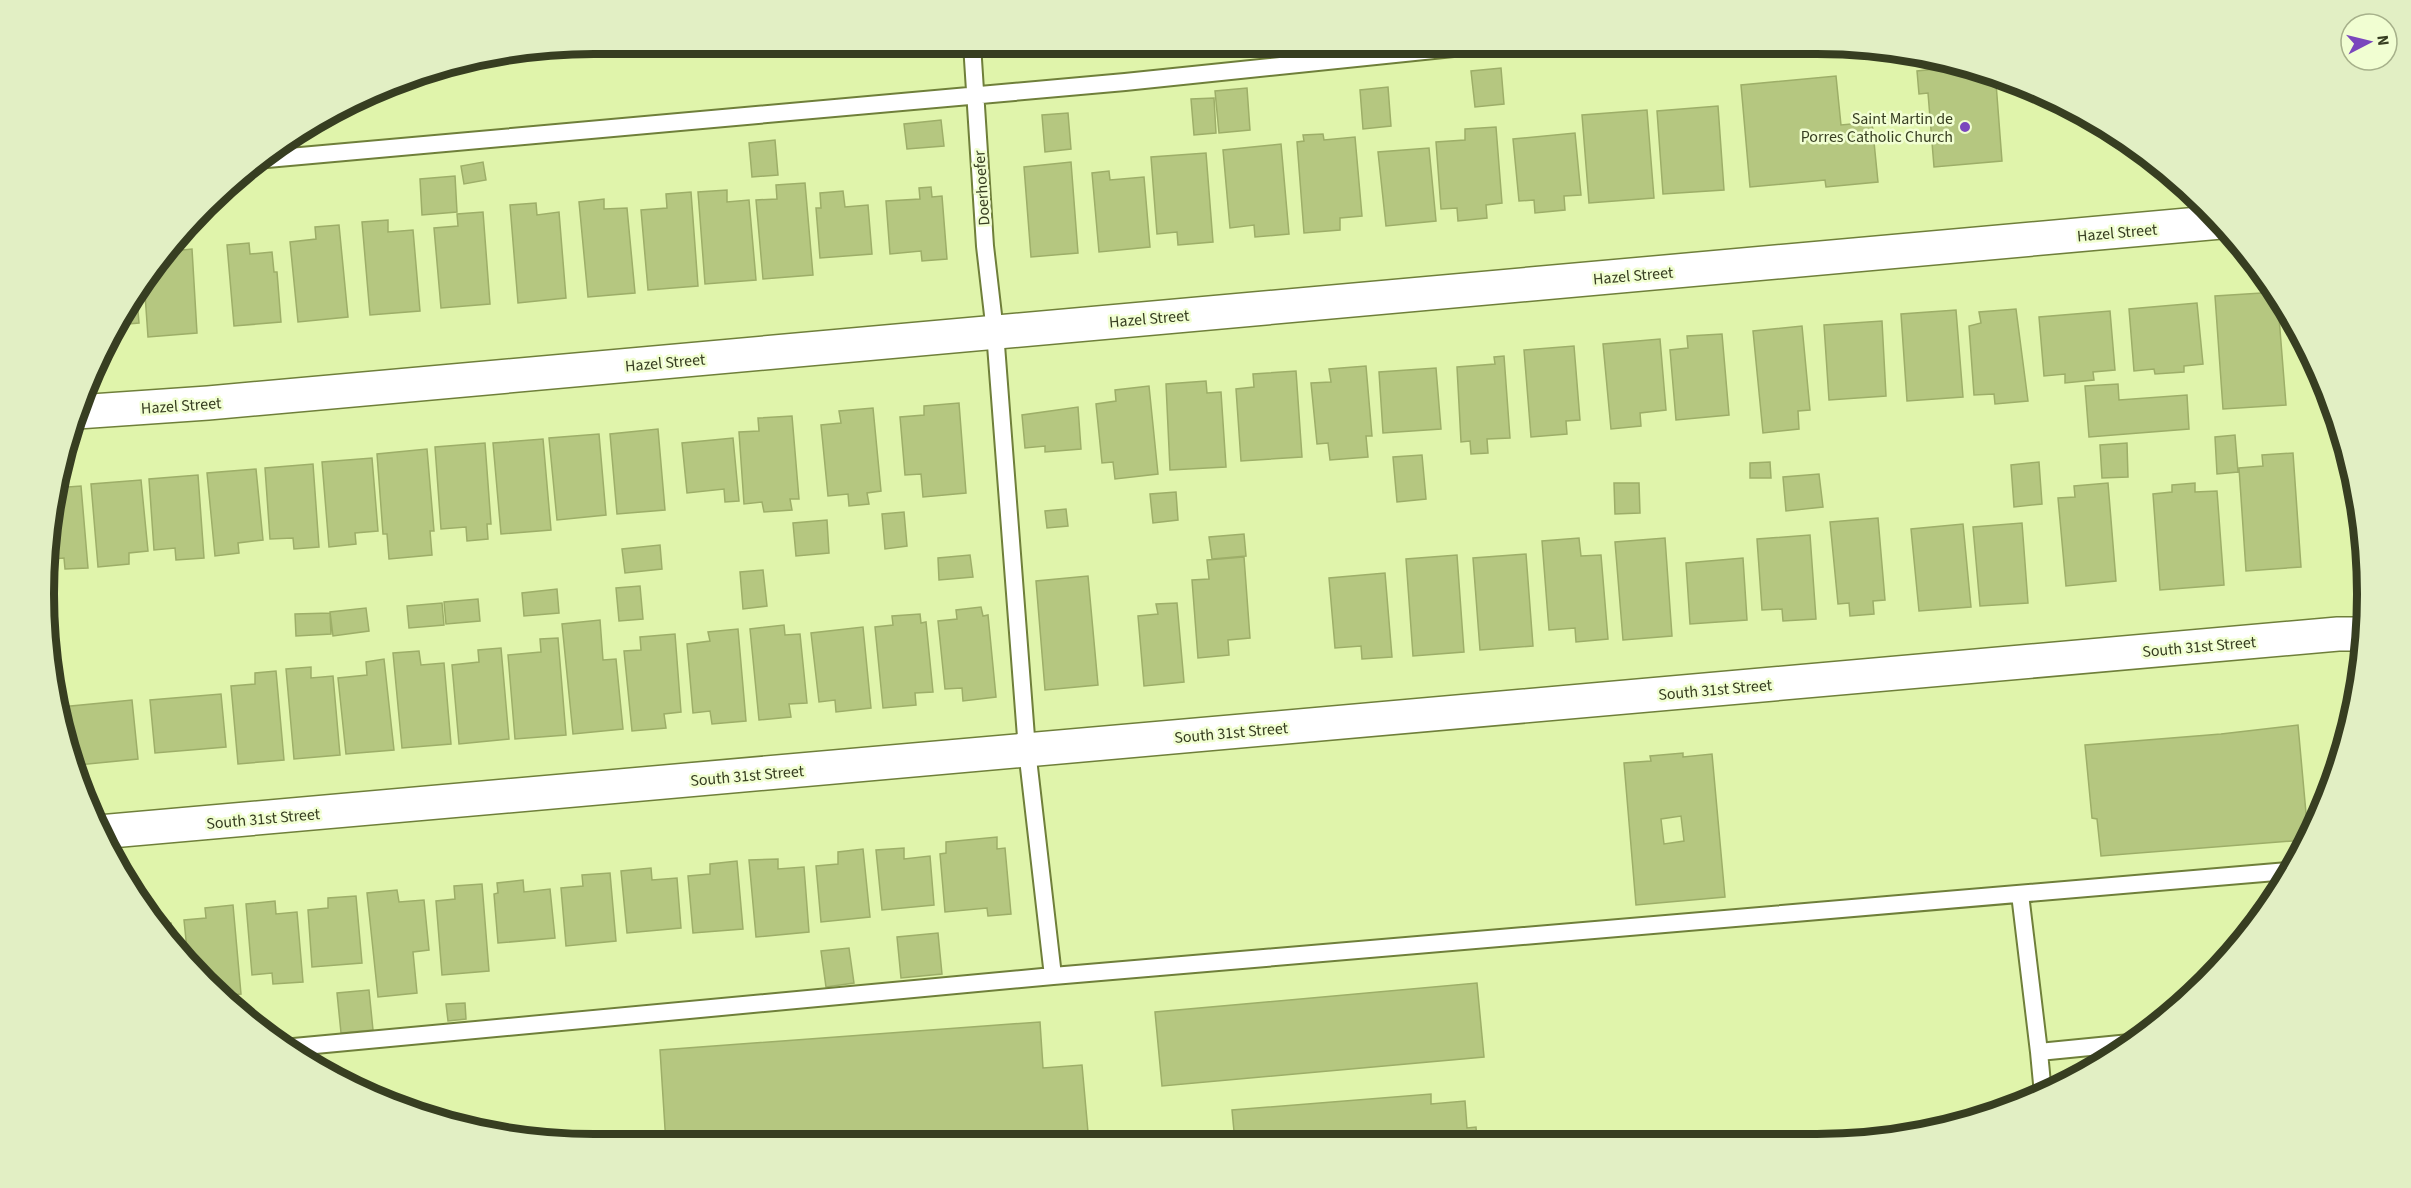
<svg xmlns="http://www.w3.org/2000/svg" width="2411" height="1188" viewBox="0 0 2411 1188" font-family="'Source Sans 3',sans-serif">
<style>
.building{fill:#b5c780;stroke:#9dae68;stroke-width:1.5;fill-rule:evenodd}
.lines{fill:none;stroke-linecap:round;stroke-linejoin:round}
.service-casing{stroke:#6f7f3a;stroke-width:20}
.minor-casing{stroke:#6f7f3a;stroke-width:36}
.service{stroke:#fff;stroke-width:16}
.minor{stroke:#fff;stroke-width:33}
.poi-dot{fill:#7a46bd;stroke:#f1fed2;stroke-width:2}
.labels{text-anchor:middle;stroke-width:5;stroke-linejoin:round;paint-order:stroke}
.poi-label{font-size:16px;fill:#373e21;stroke:#f1fed2;text-anchor:end}
.street-label{font-size:16px;fill:#373e21;stroke:#f1fed2}
.rim{fill:none;stroke:#373e21;stroke-width:8}
</style>
<rect width="100%" height="100%" fill="#e0f4ab"/>
<path class="building" d="M1228,44H1254V46L1229,49Z
M1259,44H1293L1294,48L1259,51Z
M1964,66L2015,82L1996,83L2002,161L1934,167L1928,93L1919,94L1917,71Z
M1501,68L1504,104L1475,107L1471,71Z
M1836,76L1841,125L1872,122L1878,182L1826,187L1825,180L1750,187L1741,85Z
M1388,87L1391,126L1363,129L1360,90Z
M1247,88L1250,130L1219,133L1215,91Z
M1214,98L1216,133L1194,135L1191,99Z
M1718,106L1724,190L1663,194L1657,111Z
M1647,110L1654,198L1589,203L1582,115Z
M1068,113L1071,149L1045,152L1042,115Z
M941,120L944,146L907,149L904,124Z
M1496,127L1502,203L1486,205L1487,218L1458,221L1457,208L1441,209L1436,142L1465,140V129Z
M1575,133L1581,195L1564,196L1565,210L1535,213L1534,200L1519,201L1513,139Z
M1323,134L1324,140L1355,137L1362,216L1340,218V230L1304,233L1297,142L1304,141L1303,135Z
M775,140L778,175L752,177L749,143Z
M1281,144L1289,234L1255,237L1254,225L1230,228L1223,150Z
M1429,148L1436,221L1386,226L1378,152Z
M1206,153L1213,242L1178,245L1177,232L1157,234L1151,157Z
M483,162L486,180L464,184L461,166Z
M1071,162L1078,253L1031,257L1024,167Z
M1109,171L1110,180L1144,177L1150,247L1099,252L1092,173Z
M455,176L457,212L422,215L420,179Z
M805,183L813,275L763,279L756,200L777,199L776,185Z
M931,187L932,197L942,196L947,259L922,261L921,251L890,254L886,201L920,199L919,188Z
M727,190V202L749,200L756,280L705,284L698,192Z
M843,191L845,207L868,205L872,254L820,258L816,208H821L820,193Z
M691,192L698,286L648,290L641,210L667,208L666,194Z
M604,199V209L627,208L635,293L588,297L579,202Z
M536,203L537,215L559,212L566,298L518,303L510,205Z
M483,212L490,304L441,308L434,228L458,226L457,214Z
M388,220V232L413,230L420,311L370,315L362,222Z
M339,225L348,317L298,322L290,242L316,239L315,227Z
M249,243L250,254L272,252L274,272H277L281,322L234,326L227,245Z
M192,249L197,333L148,337L144,280L172,251Z
M136,288L139,323L117,325Z
M2277,292L2286,405L2223,409L2215,296Z
M2197,303L2203,364L2184,366V372L2155,374L2154,369L2134,371L2129,309Z
M2016,309L2028,401L1995,404L1994,394L1974,395L1969,326L1981,323L1979,312Z
M1956,310L1963,397L1907,401L1901,314Z
M2110,311L2115,370L2093,372L2094,380L2065,383V374L2044,376L2039,317Z
M1882,321L1886,396L1829,400L1824,325Z
M1802,326L1810,410L1798,411L1799,429L1763,433L1753,331Z
M1722,334L1729,415L1676,420L1670,350L1688,348L1687,336Z
M1660,339L1666,410L1640,413L1641,426L1611,429L1603,344Z
M1574,346L1580,420L1566,421L1567,434L1531,437L1524,350Z
M1504,356L1510,438L1487,439L1488,453L1471,454L1470,441L1461,442L1457,367L1495,364L1494,357Z
M1366,366L1372,436H1366L1368,457L1330,460L1328,443L1317,444L1311,383L1331,382L1329,369Z
M1436,368L1441,429L1383,433L1379,372Z
M1296,371L1302,457L1241,461L1236,389L1254,387L1253,374Z
M1206,381L1207,393L1221,392L1226,467L1170,470L1166,384Z
M2118,384L2119,400L2187,395L2189,429L2089,437L2085,386Z
M1149,386L1158,474L1115,479L1113,462L1102,463L1096,404L1116,401L1115,390Z
M959,403L966,493L923,497L921,474L905,475L900,417L924,415V406Z
M1078,407L1081,449L1045,452V446L1025,448L1022,415Z
M873,408L881,491L867,493L869,504L849,506L848,494L828,496L821,425L841,423L839,411Z
M792,416L799,499H790L792,510L764,512L762,502L744,504L739,432L759,431L758,418Z
M658,429L665,510L617,514L610,434Z
M599,434L606,515L557,520L549,438Z
M2235,435L2238,472L2217,474L2215,437Z
M733,438L739,501L725,502L724,489L687,493L682,443Z
M543,439L551,530L501,534L493,443Z
M485,443L491,524H487L488,539L467,541L466,527L441,529L435,447Z
M2127,443L2128,477L2102,478L2100,445Z
M427,449L434,531H430L432,555L389,559L387,534H383L377,454Z
M2293,453L2301,567L2246,571L2239,468L2263,466L2262,455Z
M1422,455L1426,499L1397,502L1393,457Z
M372,458L378,531L355,533L356,544L329,547L322,462Z
M1770,462L1771,478H1750V463Z
M2039,462L2042,504L2014,507L2011,465Z
M313,464L319,547L294,549L293,538L270,539L265,468Z
M256,469L263,540L238,543L239,553L215,556L207,473Z
M1819,474L1823,507L1786,511L1783,477Z
M198,475L204,558L176,560L175,548L154,550L149,479Z
M141,480L148,551L129,553V564L98,567L91,484Z
M1614,483H1639L1640,513L1615,514Z
M2108,483L2116,581L2066,586L2058,498L2075,497L2074,486Z
M2195,483V492L2217,491L2224,585L2160,590L2153,494L2172,492V485Z
M81,486L88,568L65,569L64,558L52,559L54,488Z
M1176,492L1178,520L1153,523L1150,494Z
M1066,509L1068,526L1047,528L1045,511Z
M904,512L907,546L885,549L882,514Z
M1878,518L1885,600L1873,601L1874,614L1850,616L1849,603L1838,604L1830,522Z
M827,520L829,553L796,556L793,523Z
M2022,523L2028,603L1980,606L1973,527Z
M1963,524L1971,607L1919,611L1911,529Z
M1244,534L1246,556L1212,559L1209,537Z
M1810,535L1816,619L1783,621L1782,609L1762,610L1757,539Z
M1579,538L1581,556L1601,555L1608,639L1576,642L1575,628L1549,630L1542,541Z
M1665,538L1672,636L1623,640L1615,542Z
M660,545L662,569L625,573L622,549Z
M1526,554L1533,646L1480,650L1473,558Z
M970,555L973,577L939,580L938,558Z
M1457,555L1464,652L1413,656L1406,559Z
M1244,557L1250,638L1228,640L1229,655L1198,658L1192,580L1209,579L1207,560Z
M1743,558L1747,620L1690,624L1686,563Z
M763,570L767,606L743,609L740,572Z
M1385,573L1392,657L1362,659L1361,646L1335,648L1329,578Z
M1088,576L1098,685L1045,690L1036,581Z
M640,586L643,619L619,621L616,588Z
M557,589L559,613L524,616L522,593Z
M478,599L480,621L446,624L444,602Z
M442,603L444,625L409,628L407,606Z
M1177,603L1184,682L1144,686L1138,616L1158,614L1156,604Z
M981,607L983,616L988,615L996,697L963,701L962,688L945,689L938,621L957,619L956,610Z
M366,608L369,631L333,636L330,612Z
M330,613L331,634L296,636L295,614Z
M920,614L921,623L926,622L933,692L915,693L916,705L883,708L875,627L893,625L892,616Z
M600,620L603,660L616,659L623,729L573,734L562,624Z
M784,625L785,635L800,634L807,703L789,704L791,717L759,720L750,629Z
M863,627L871,708L836,712L835,700L819,702L811,633Z
M738,629L746,721L712,724L710,711L693,713L687,644L710,641L708,632Z
M675,634L681,712L664,714L666,728L632,731L624,651L641,650L640,637Z
M558,638L566,735L515,739L508,655L541,652L540,639Z
M501,648L509,739L459,744L452,665L479,662L478,650Z
M419,651L421,665L444,663L451,744L402,748L393,653Z
M384,659L394,750L346,754L338,678L367,675L366,662Z
M311,667V678L333,676L340,755L294,759L286,669Z
M276,671L284,760L238,764L231,686L255,684V673Z
M221,694L226,747L155,753L150,700Z
M132,700L138,759L78,765L61,707Z
M2298,725L2308,835L2305,840L2101,856L2097,819L2092,818L2085,745L2221,734Z
M1683,753V757L1712,754L1725,897L1636,905L1624,763L1651,761L1650,756ZM1681,816L1684,841L1664,844L1661,819Z
M997,837V849L1005,848L1011,914L988,916L987,908L945,912L940,854L946,853V842Z
M904,848V859L930,856L934,905L882,910L876,850Z
M863,849L870,917L821,922L816,866L838,864V852Z
M778,859V869L804,867L809,932L756,937L749,860Z
M737,861L743,929L693,933L688,876L710,874V864Z
M651,868L652,880L677,878L681,928L627,933L621,871Z
M610,873L616,941L566,946L561,888L583,886L582,875Z
M523,880L524,892L550,889L555,938L498,943L494,894L498,893L497,883Z
M482,884L489,971L442,975L436,901L455,899L454,886Z
M397,890L399,902L424,900L429,950L413,952L417,993L378,997L367,893Z
M356,896L362,963L312,967L308,910L328,908V898Z
M275,901L276,914L297,912L303,982L273,984L272,973L252,975L246,904Z
M233,905L241,994L220,996L205,984L188,960L184,920L206,918L205,908Z
M171,923L173,939L162,924Z
M938,933L942,974L901,978L897,937Z
M849,948L854,983L826,987L821,951Z
M1477,983L1484,1057L1162,1086L1155,1012Z
M369,990L373,1030L341,1033L337,993Z
M465,1003L466,1019L448,1021L446,1004Z
M1040,1022L1043,1068L1082,1065L1089,1143L666,1144L660,1050Z
M1431,1094V1104L1465,1101L1467,1128L1476,1127L1477,1141L1235,1142L1232,1110Z"/>
<g class="lines">
<defs>
<path id="service" d="M972,44L985,246L995,332L1027,750L1053,976
M256,160L1125,82L1492,44
M2020,894L2039,1052L2130,1043
M283,1048L1053,976L2288,871
M2039,1052L2043,1094"/>
<path id="minor" d="M77,412L208,403L2221,222
M99,832L2338,634H2364"/>
</defs>
<use href="#service" class="service-casing"/>
<use href="#minor" class="minor-casing"/>
<use href="#service" class="service"/>
<use href="#minor" class="minor"/>
</g>
<circle class="poi-dot" cx="1965" cy="127" r="6"/>
<g class="labels">
<g class="poi-label">
<text x="1953" y="124">Saint Martin de<tspan x="1953" dy="18">Porres Catholic Church</tspan></text>
</g>
<g class="street-label">
<text transform="translate(981 188) rotate(-94)" y="6">Doerhoefer</text>
<text transform="translate(2117 232) rotate(-5)" y="6">Hazel Street</text>
<text transform="translate(1633 275) rotate(-5)" y="6">Hazel Street</text>
<text transform="translate(1149 318) rotate(-5)" y="6">Hazel Street</text>
<text transform="translate(665 362) rotate(-5)" y="6">Hazel Street</text>
<text transform="translate(181 405) rotate(-4)" y="6">Hazel Street</text>
<text transform="translate(2199 646) rotate(-5)" y="6">South 31st Street</text>
<text transform="translate(1715 689) rotate(-5)" y="6">South 31st Street</text>
<text transform="translate(1231 732) rotate(-5)" y="6">South 31st Street</text>
<text transform="translate(747 775) rotate(-5)" y="6">South 31st Street</text>
<text transform="translate(263 818) rotate(-5)" y="6">South 31st Street</text>
</g>
</g>
<path d="M0 0H2411V1188H0ZM594 54H1817A540 540 0 0 1 2357 594V594A540 540 0 0 1 1817 1134H594A540 540 0 0 1 54 594V594A540 540 0 0 1 594 54Z" fill="#e2efc4" fill-rule="evenodd"/>
<path class="rim" d="M594 54H1817A540 540 0 0 1 2357 594V594A540 540 0 0 1 1817 1134H594A540 540 0 0 1 54 594V594A540 540 0 0 1 594 54Z"/>
<g transform="translate(2369 42) rotate(83)"><circle r="28" fill="#f1fed2" stroke="#a7b18b" stroke-width="1.5"/>
<path d="M0-4.5L10 22L0 15L-10 22Z" fill="#7a46bd"/>
<text y="-9" font-size="16" font-weight="bold" text-anchor="middle" fill="#373e21">N</text>
</g>
</svg>
